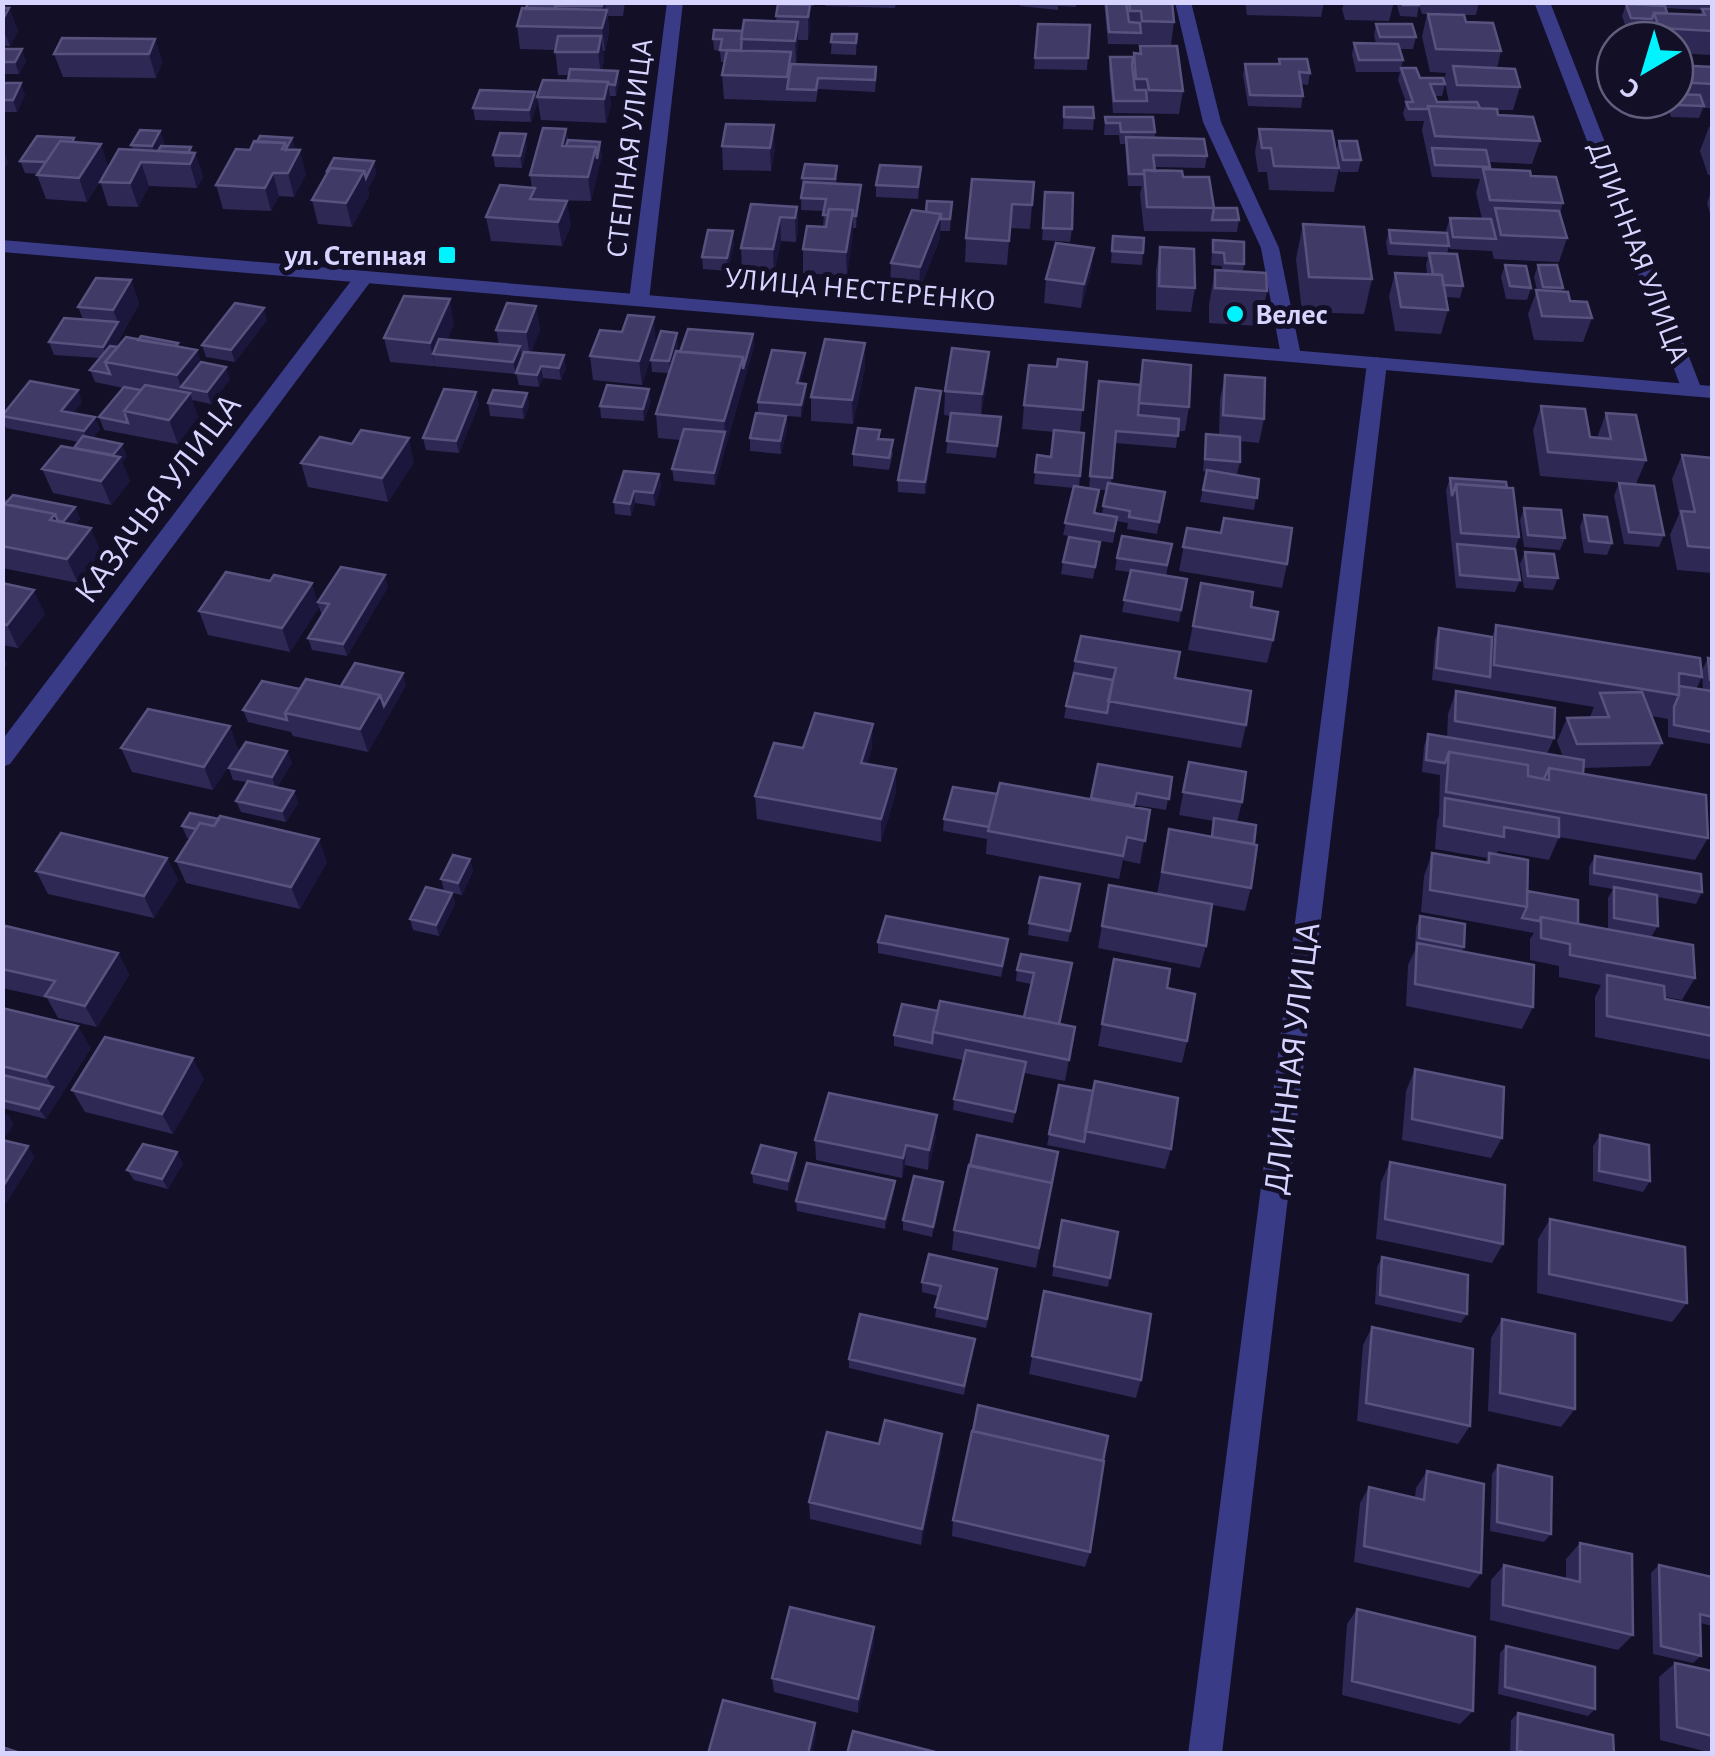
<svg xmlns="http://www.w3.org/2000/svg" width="1715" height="1756" viewBox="0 0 1715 1756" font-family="'Alegreya Sans',sans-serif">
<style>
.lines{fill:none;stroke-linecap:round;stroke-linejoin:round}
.minor{fill:#393b86;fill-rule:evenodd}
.tertiary{fill:#393b86;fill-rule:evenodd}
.wall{fill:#2e2855;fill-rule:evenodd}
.shaded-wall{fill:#1b163b}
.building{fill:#403a67;stroke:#58527f;stroke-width:2.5}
.poi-dot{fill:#00f4ff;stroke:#120f27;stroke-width:4}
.labels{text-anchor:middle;stroke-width:10;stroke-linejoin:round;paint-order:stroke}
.far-street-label{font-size:30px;fill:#d7d4ff;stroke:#120f27}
.far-poi-label{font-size:30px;font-weight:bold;fill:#d7d4ff;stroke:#120f27;text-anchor:end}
.street-label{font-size:35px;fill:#d7d4ff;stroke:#120f27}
</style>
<rect width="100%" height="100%" fill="#120f27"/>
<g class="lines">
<path class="minor" d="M667,2H683L649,300L639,306L629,300Z
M1175,2H1191L1221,122L1279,248L1301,356L1298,360L1291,362L1281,356L1261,248L1203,122Z
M1534,2H1550L1702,390L1699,394H1685L1682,390Z
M364,271L371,273V281L10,764L2,767V740L357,273Z
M1377,357L1387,363L1222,1754H1188L1367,363Z"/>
<path class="tertiary" d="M2,240L1712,386V398L2,252Z"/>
</g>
<path class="wall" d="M2,2L7,8H9L18,31L10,46H2Z
M528,2H625L623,16H608L609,33L605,51H603L604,59L602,70L619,82L616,96H610L611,105L606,123L541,120L537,97L568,80L569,75H558L555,50L520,49L517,26L526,9Z
M743,2H814V6H810V28L808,40H798L796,64L876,79L875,92L818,89L816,102L724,99L722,75L725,62H721L720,51L714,50L713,39L776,21L778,5Z
M825,2H896L895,8L825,6Z
M1020,2H1076V7L1058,6V10L1020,6Z
M1104,2H1172L1174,22L1171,45L1108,44Z
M1245,2H1324L1321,17L1247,15Z
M1344,2H1394L1389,21L1345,20L1342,9Z
M1396,2H1479L1476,15H1457L1501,51L1497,68L1520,87L1513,110H1497L1498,115L1540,141L1532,164L1489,162V169L1531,176L1563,203L1560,213L1567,238L1559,262L1494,259L1492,251L1450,249L1446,230L1450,218L1482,219L1476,193L1480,179L1432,177L1422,130L1424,121H1406L1403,114L1406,102L1398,80L1400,72H1356L1352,55L1354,43H1376L1374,36L1376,24L1416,37L1413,49H1399L1403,60L1401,68L1420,78L1445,84L1442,96H1435L1437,102H1449L1444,79L1446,73L1430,72L1422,37L1427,14H1422L1419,5L1417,17L1400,16Z
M1645,2H1712V55L1675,53V40H1648L1647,36L1648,31L1627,30L1622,16L1626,4L1646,5ZM1665,8L1702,10L1700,15L1667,13Z
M1038,24L1090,25L1087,70L1034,69Z
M832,34H857L856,55L831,54Z
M155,39L162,62L156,78L63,77L54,54Z
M1140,46L1183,91L1179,114L1113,113L1109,69L1110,57H1133L1139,54Z
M2,49L26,61L19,74H2Z
M1279,59L1310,73L1308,85L1301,84L1303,96L1301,108L1248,106L1243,75L1245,64H1278Z
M1675,65L1712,67V108H1703L1699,118L1671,117L1666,100H1675Z
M2,89L25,95L17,112H2Z
M535,92L537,104L531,122L475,120L473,108Z
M1064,107L1094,118L1093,130L1063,129Z
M1105,117L1155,132V138L1207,156L1205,168L1155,167V171L1183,177L1214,208L1239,220L1237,232L1144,231L1140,194L1142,186H1128L1125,144H1120L1119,135H1104Z
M726,124L775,149L771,171L723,170L722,146Z
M1709,127H1712V175H1708L1700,151Z
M566,129L568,140L602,154L591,201L542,200L571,225L562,246L491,241L486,217L532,188L530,175Z
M1259,129L1339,168L1334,192L1269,190L1267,172H1258L1255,152Z
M160,131L164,143L163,146L191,147L193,153H195L203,177L197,188L149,186L138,207L108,206L100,181L87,202L46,199L37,175L38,174L25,173L20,161L74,138L75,142L109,167L133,150L131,145Z
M292,138L295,150L306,174L294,197L279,196L271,211L223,209L216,185L250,150Z
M1339,141L1361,160L1358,172H1340L1336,153Z
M527,146L522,168L495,167L493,155Z
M374,161L376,173L368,189L369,195L352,227L318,224L312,200L328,173L327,171Z
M921,167L918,199L876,197V185Z
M802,178H837L836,183L860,197L856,228H853L847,276L803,273V249L823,227L824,211L801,210Z
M1034,182L1030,229L1010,228L1007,265L965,262L966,238Z
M1712,189V220L1707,203Z
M1045,192L1072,229L1070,242L1042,240Z
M952,202L950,231H940V238L919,291L890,287L891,263L925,212Z
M751,204L797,207L798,230L796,242L781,241L774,273L742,272L741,248Z
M1303,224L1372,279L1364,314L1302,312L1296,259Z
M1389,230L1449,246L1447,254L1463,286L1460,298L1446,297L1448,310L1441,334L1395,331L1389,296L1395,273L1427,274L1426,265L1428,257L1388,255L1386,242Z
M1113,236L1143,253L1142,265L1111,263Z
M1213,240L1244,264L1243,271L1267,291L1260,326L1209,323V305L1215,270H1222V266L1211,265Z
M734,243L728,271L703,269L702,257Z
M1160,247L1195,288L1191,312L1156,310V271Z
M1094,248L1091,272L1081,308L1044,303L1046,279Z
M1505,265L1531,288L1527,300L1506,299L1501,277Z
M1538,265L1563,288L1562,291L1570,301L1592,318L1583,342L1534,340L1528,314L1537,290L1534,277Z
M131,280L139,304L115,347H118L138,340L178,343L180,347L201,362L230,379L211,404L192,400L198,417L178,444L104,430L99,417L123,388L95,382L90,370L100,358L54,355L49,342L83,319L78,307Z
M536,306L540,330L531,352L566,368L561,380L543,378L539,387L519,385L516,373L520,362L516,374L390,362L384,338L454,324L447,340L499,345L496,330Z
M267,320L235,362L206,357L202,345Z
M753,334L754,346L715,485L674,481L672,469L681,440L658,438L656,414L669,373L652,372L651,360L678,345L677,351L680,352Z
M656,341L642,385L593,380L590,356Z
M989,352L987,376L981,416L1001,417L996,458L946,453L951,416L944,415L945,391Z
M805,353V365L800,383L806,396L801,417L787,416V428L781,454L750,451V438L758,413V402Z
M1143,360L1189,407L1185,431H1178L1176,448L1115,443L1111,483L1165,492L1157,534L1127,529L1128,523L1117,521L1113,543L1063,535L1074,488L1034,484L1037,455L1051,457L1054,432L1022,429L1024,405L1057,367L1087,362L1080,432L1084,433L1079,487L1089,488L1099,381L1139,384ZM1092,489L1106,490L1102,514L1095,513L1099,490Z
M865,367L853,424L811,421V397Z
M1225,375L1264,419L1259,443L1240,441V462L1237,474L1259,479L1254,510L1200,502L1207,472L1203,471L1206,434L1219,435L1220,399Z
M941,391L940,403L925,494L898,492V480Z
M527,393L529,405L524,419L490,416L488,403Z
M651,401L644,421L601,418L600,406Z
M82,402L73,413L100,429L93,438L127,456L122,462L130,481L111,505L53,493L42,469L74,448L79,442L6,428L2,419V414Z
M479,404L459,453L426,450L423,438Z
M1541,406L1590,437L1597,438L1606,413L1646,460L1636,484L1540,476L1533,430Z
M880,430V439L893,453L889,470L853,466V454Z
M1682,455L1712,458V573L1677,570L1670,535L1679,514L1672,479Z
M414,462L388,502L308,487L301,463Z
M659,474L661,486L655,506L635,503L631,516L615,514L614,502Z
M1450,478L1519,537L1515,549L1520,580L1515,592L1456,588L1446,490Z
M1619,483L1664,535L1659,547L1624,544L1614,496Z
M2,494L7,501L75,507L80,519L75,525L101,552L78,583L2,568Z
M1524,508L1565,538L1560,550L1524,547L1520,520Z
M1584,515L1612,543L1607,555L1584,553L1580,527Z
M1187,528L1221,533L1287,564L1282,588L1179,571Z
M1100,542L1093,579L1061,574L1063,562Z
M1172,544L1166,576L1187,579L1179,622L1122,612L1130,572L1115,570L1117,558Z
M1525,552L1558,578L1553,590L1524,588L1520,564Z
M270,581L318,602L388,587L347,656L312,650L308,638L322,615L319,607L290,652L208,635L199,611Z
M2,583L45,614L18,648L2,645Z
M1201,583L1251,607L1273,640L1267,663L1188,650Z
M1496,625L1702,677L1696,689L1703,690L1702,670L1708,658L1712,659V739L1710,744L1668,737V719L1652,716L1662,743L1650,766L1584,768L1583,774L1708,838L1695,860L1559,837L1549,860L1498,851L1496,854L1527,891L1578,924L1608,929V898L1613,889L1589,885V867L1595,856L1702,892L1696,904L1657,897L1658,926L1651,937L1695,978L1682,1000L1665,997V999L1712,1008V1060L1595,1037V997L1601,985L1559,977V966L1530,960V939L1534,933L1421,912L1424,876L1432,853L1485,863L1487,858L1435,849L1437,821L1439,815L1440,775L1422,772L1424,746L1428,734L1447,737L1448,714L1456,691L1554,738L1547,754L1563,757L1557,741L1567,718L1590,717L1594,707L1432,680L1435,640L1439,628L1492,637Z
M1075,661L1175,678L1246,725L1241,748L1064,718Z
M406,685L368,752L293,736L291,732L248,722L243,710L300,689Z
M872,747L867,764L896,769V792L881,842L757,819L755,796L803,748Z
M121,748L239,750L213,790L132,772Z
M287,751L292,763L277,787L294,791L298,803L286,822L241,812L236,801L247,782L233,780L229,768Z
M1189,762L1242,802L1237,822L1251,888L1245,911L1212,905L1206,946L1200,968L1098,948L1109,885L1157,894L1169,829L1211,836L1214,821L1179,815Z
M1172,777L1166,810L1135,805L1134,808L1150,810L1140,864L1123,860L1119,879L986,854L987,839L943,831L944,819L997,794L1090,800Z
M182,826L327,862L300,909L186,883L176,861L190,838H187Z
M167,858L178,880L154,918L48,894L36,871Z
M470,859L473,871L462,895L444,891L441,879Z
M1080,884L1068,942L1028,935L1029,923Z
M452,893L455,904L439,936L413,930L410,919Z
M1420,916L1464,947L1462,951L1533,1007L1522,1029L1406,1006L1408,965L1415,950L1416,927Z
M2,931L118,953L129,975L97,1027L58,1018L47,998L2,988Z
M878,942L1007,950L1001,977L878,953Z
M1114,959L1167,988L1187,1041L1182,1063L1098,1046Z
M1072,963L1060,1024L1075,1027L1065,1081L1024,1073L1013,1123L953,1110L954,1099L963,1060L894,1046V1035L938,1011L1024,1017L1031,984L1016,981L1017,970Z
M2,1008L91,1048L46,1119L2,1108Z
M1415,1069L1502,1138L1491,1158L1402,1140L1406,1091Z
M204,1079L173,1134L85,1112L72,1090Z
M1059,1085L1171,1149L1165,1169L1047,1145Z
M1600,1135L1650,1181L1643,1192L1593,1181V1146Z
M936,1136L928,1170L905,1165L902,1178L816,1160L815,1140Z
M1058,1152L1036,1268L952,1250L954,1230Z
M796,1153V1163L788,1191L753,1183L752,1173Z
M1390,1162L1503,1244L1492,1263L1376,1239L1381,1182Z
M183,1163L168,1189L134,1180L127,1170Z
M895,1181L894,1192L885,1229L797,1211L796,1201Z
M943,1192L932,1237L903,1230V1220Z
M1550,1219L1687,1303L1672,1322L1537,1293L1538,1239Z
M1062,1220L1118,1232L1108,1287L1052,1276Z
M1382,1257L1467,1314L1461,1323L1375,1304L1377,1267Z
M996,1278L986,1328L935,1317L938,1296L922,1292V1282Z
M1044,1291L1141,1380L1136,1398L1029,1374Z
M1502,1319L1575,1409L1561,1427L1488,1411L1491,1338Z
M1372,1327L1470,1426L1458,1444L1357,1421L1363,1345Z
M975,1339L964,1395L849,1368V1359Z
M879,1444L941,1452L921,1545L810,1519L809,1502Z
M1498,1465L1551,1534L1544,1542L1490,1531L1492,1474Z
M1427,1471L1481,1573L1469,1588L1354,1562L1360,1503L1369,1487L1415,1497L1416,1488Z
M953,1520L1090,1552L1085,1567L952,1536Z
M1580,1543L1633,1635L1618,1650L1490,1620L1491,1580L1504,1565L1566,1579V1559Z
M1659,1565L1712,1577V1626L1700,1623L1701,1656L1693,1663L1653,1654L1651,1573Z
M1357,1609L1473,1711L1460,1724L1342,1695L1347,1624Z
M874,1642L858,1713L774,1692L772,1678Z
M1506,1646L1595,1709L1588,1716L1498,1694L1500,1653Z
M1675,1663L1712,1671V1753L1660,1740L1659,1677Z
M1518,1713L1614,1754H1510L1511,1720Z"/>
<path class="shaded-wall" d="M602,2H605L606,13L607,10L609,33L605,51L602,28Z
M810,5V28L808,40V17Z
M9,8L18,31L10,46L2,26V21Z
M798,22V45L796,64L795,41Z
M601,36L604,59L601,75L598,52Z
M155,39L162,62L156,78L149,54Z
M22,49L26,61L19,74L15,62Z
M618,71L619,82L616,96L615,85Z
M608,82L611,105L606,123L604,99Z
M21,83L25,95L17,112L13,100Z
M535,92L537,104L531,122L529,110Z
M774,125L775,149L771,171L770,148Z
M566,129L569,152L562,146Z
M160,131L164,143L156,158L152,146Z
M526,134L527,146L522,168L520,156Z
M292,138L295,150L282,149L285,143Z
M600,142L602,154L598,171L597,159Z
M101,144L109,168L87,202L79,178Z
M2,147L9,163L2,172Z
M191,147L194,156L195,153L203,177L197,188L190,164L186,158Z
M596,147L598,171L591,201L588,177Z
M300,150L306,174L294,197L288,173Z
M374,161L376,173L368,190L366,178Z
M141,162L149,186L138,207L130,183Z
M364,171L369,195L352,227L346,203Z
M273,173L279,196L271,211L265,188Z
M861,185L860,197L856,228V216Z
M567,201L571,225L562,246L558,222Z
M797,207L798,230L796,242L795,218Z
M853,210V234L847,276L846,252Z
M941,214L940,238L919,291L920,267Z
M780,217L781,241L774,273L773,249Z
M733,231L734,243L728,271L727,258Z
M1094,248L1091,272L1081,308L1084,284Z
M131,280L139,304L108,359L103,347L118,322L113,310Z
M450,299L454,324L440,355L433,354L435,367L430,343Z
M536,306L540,330L530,356L526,332Z
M264,308L267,320L235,362L231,350Z
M654,317L656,341L642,385L639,361Z
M677,333L678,345L670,374L669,361Z
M753,334L754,346L715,485L714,473L725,432L724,421L743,357Z
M865,343V367L853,424L852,400Z
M520,346L522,359L516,374L513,362Z
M197,350L205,374L181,387L177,375Z
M989,352L987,376L981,419L982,394Z
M805,353V365L797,395V383Z
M564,355L566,368L561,380L559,368Z
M541,366L543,378L539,387L537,375Z
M226,367L230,379L211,404L207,392Z
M806,384V396L801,417V405Z
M181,387L186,399L190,393L198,417L178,444L169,420L185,399Z
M649,389L651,401L644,421L643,409Z
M78,390L82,402L66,423L61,411Z
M941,391L940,403L925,494V482Z
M476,392L479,404L459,453L456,441Z
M527,393L529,405L524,419L522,407Z
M786,416L787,428L781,454L780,441Z
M95,417L100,429L88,444L84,431Z
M409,438L414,462L388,502L382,478Z
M122,444L127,456L122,462L130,481L111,505L101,481L106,465Z
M659,474L661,486L655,506L653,493Z
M634,491L635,503L631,516L630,504Z
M75,507L80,519L60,544L50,520L55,514Z
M91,528L101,552L78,583L67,559Z
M385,575L388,587L347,656L343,644Z
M312,583L319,607L290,652L282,628Z
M34,590L45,614L18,648L7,625Z
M2,654L8,664L2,671Z
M403,673L406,685L368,752L360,729L380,695Z
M873,724L872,747L861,786V763Z
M230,726L239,750L213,790L204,767Z
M287,751L292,763L276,789L272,777Z
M896,769V792L881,842V819Z
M294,791L298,803L286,822L282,811Z
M319,839L327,862L300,909L291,887Z
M167,858L178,880L154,918L144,896Z
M470,859L473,871L462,895L458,883Z
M452,893L455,904L439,936L436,925Z
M118,953L129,975L97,1027L85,1006Z
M78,1026L91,1048L46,1119L39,1109L53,1087L46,1077Z
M193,1058L204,1079L173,1134L162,1114Z
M7,1113L14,1124L2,1143V1120Z
M937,1115L936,1136L928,1170L929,1150Z
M906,1145L905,1165L902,1178L903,1158Z
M28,1146L35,1157L6,1204L2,1198V1188Z
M177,1152L183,1163L168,1189L162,1179Z
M796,1153V1163L788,1191V1181Z
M895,1181L894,1192L885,1229V1219Z
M943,1182V1192L932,1237L933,1227Z
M942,1434L941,1452L921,1545L922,1529Z
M874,1627V1642L858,1713V1699Z
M815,1723L816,1736L812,1754H808Z"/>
<path class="building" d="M528,2H556V9H526Z
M556,2H602V6H555Z
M1106,2H1126L1129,22L1140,23L1141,33L1109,32Z
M1129,2H1172L1174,22L1142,21L1141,11H1130Z
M1402,2H1419V5H1403Z
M778,4L810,5L808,17L776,16Z
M1626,4L1665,6L1667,13H1654L1652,19L1631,18Z
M2,8H9L2,21Z
M522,8L607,10L602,28L517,26Z
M1702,9H1712V31L1659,28L1654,13L1705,15Z
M1428,14L1464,15L1466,22L1493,23L1501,51L1436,49Z
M744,20L798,22L795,41L741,39Z
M1038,24L1090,25L1088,58H1035Z
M1376,24H1412L1416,37H1380Z
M714,30L742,31L741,51L720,50L722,39H713Z
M832,34H857L856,43L831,42Z
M558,36H601L598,52H555Z
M62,38L155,39L149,54H54Z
M1354,43L1398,44L1403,60H1359Z
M1140,46H1177L1183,91L1149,90L1147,79H1136L1134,53L1141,54Z
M2,49H22L15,62H2Z
M727,50L791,52L787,77L722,75Z
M1110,57H1133L1132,65L1135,90H1146L1147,101H1114Z
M1279,59H1307L1310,73L1299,72L1303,96L1250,95L1245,64H1280Z
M791,64L876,67L875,80L818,78L816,90L787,89Z
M1675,65L1712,67V84L1676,82Z
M1453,66L1515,69L1520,87L1457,85Z
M1401,68H1416L1420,78H1443L1445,84H1430L1437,102H1477L1480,108L1428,106V109H1409L1406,102H1413Z
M570,69L618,71L615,85L608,84V82L568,80Z
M543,80L608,82L604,99L537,97Z
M5,83H21L13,100H2V89Z
M480,90L535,92L529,110L473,108Z
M1675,94L1700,95L1704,106L1675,105L1674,100Z
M1428,106L1497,109L1498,115L1533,117L1540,141L1435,136Z
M1064,107H1093L1094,118L1064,117Z
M1105,117H1153L1155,132H1121L1120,123H1106Z
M726,124L774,125L770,148L722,146Z
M543,128L566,129L562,146L596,147L588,177L530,175Z
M1259,129L1332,131L1339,168L1274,166L1271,148H1262Z
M140,130L160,131L152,146L131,145Z
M500,133L526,134L520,156L493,155Z
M37,136L74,138L72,142L60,141L46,162L20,161Z
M260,136L292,138L286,149L285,143L257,142Z
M1126,137L1204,139L1207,156L1153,155L1155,171L1144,170V174H1129Z
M568,140L600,142L597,159L596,147L566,146Z
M60,141L101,144L79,178L37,175Z
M254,141L285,143L282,149L300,150L288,173H273L265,188L216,185L236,149L250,150Z
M1339,141H1357L1361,160H1343Z
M161,146L191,147L188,153L158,151Z
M1432,148L1486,150L1490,167L1435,165Z
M119,149L195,153L190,164L141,162L130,183L100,182Z
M334,158L374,161L366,178L364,171L330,168L329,171H327Z
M805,164L837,166L835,179L802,178Z
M880,165L921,167L918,187L876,185Z
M330,168L364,171L346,203L312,200Z
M1483,169L1530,171L1531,176L1556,177L1563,203L1490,200Z
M1144,170L1182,171L1183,177H1209L1214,208L1147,207Z
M972,179L1034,182L1032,205L1012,204L1009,241L966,238Z
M804,182L861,185L856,216H853V210L829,209L828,215H823L826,199L801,198Z
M500,185L535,188L530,199L567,201L558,222L486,217Z
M1045,192L1073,193L1072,229L1043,228Z
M927,201L952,202L950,219H941V214L926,212Z
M751,204L797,207L795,218L780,217L773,249L741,248Z
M1210,208H1237L1239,220H1212L1214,208Z
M1495,208L1559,211L1567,238L1501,235Z
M829,209L853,210L846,252L803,249L807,226L826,227Z
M912,210L941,214L920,267L891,263Z
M1450,218L1491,219L1496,239L1453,237Z
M1303,224L1364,227L1372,279L1309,277Z
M708,230L733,231L727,258L702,257Z
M1389,230L1447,233L1449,246L1391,243Z
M1113,236L1144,238L1143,253L1112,251Z
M1213,240L1244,242V264L1225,263L1224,253L1213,252Z
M1056,243L1094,248L1084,284L1046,279Z
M1160,247L1194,249L1195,288L1159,286Z
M1429,253L1457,254L1463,286L1443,285L1442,275L1433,274Z
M1505,265L1526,266L1531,288L1510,286Z
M1538,265H1557L1563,288L1543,287Z
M1215,270L1266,273L1267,291L1215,288Z
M1395,273L1442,275L1448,310L1401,307Z
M96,278L131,280L113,310L78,307Z
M1536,290L1568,292L1570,301L1587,302L1592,318L1542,316Z
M404,296L450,299L430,343L384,338Z
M235,303L264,308L231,350L202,345Z
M507,303L536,306L526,332L496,330Z
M628,315L654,317L639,361L590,356L600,330L622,332Z
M64,318L118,322L103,347L49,342Z
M688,329L753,334L743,369V357L680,352Z
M661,331L677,333L669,361L651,360Z
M141,336L178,343L175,346L138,340Z
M126,337L197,350L177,375L105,362Z
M439,339L520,346L513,362L433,354Z
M825,339L865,343L852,400L811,397Z
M110,346L118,347L105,362L110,374L90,370Z
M952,348L989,352L982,394L945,391Z
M772,350L805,353L797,383L806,384L801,405L758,402Z
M676,351L743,357L724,421L656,414Z
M524,352L564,355L559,368L541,366L537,375L516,373Z
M1058,359L1087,362L1083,410L1024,405L1029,365L1057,367Z
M1143,360L1191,365L1189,407L1139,403Z
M201,362L226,367L207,392L181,387Z
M1225,375L1265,378L1264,419L1223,415Z
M30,381L78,390L61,411L95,417L84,431L2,416Z
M1099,381L1140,385L1138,415L1179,419L1178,436L1116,431L1112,478L1090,476Z
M145,385L190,393L169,420L124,411Z
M607,385L649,389L643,409L600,406Z
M124,387L141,390L124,411L128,423L99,417Z
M916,388L941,391L925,482L898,480Z
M444,389L476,392L456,441L423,438Z
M493,390L527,393L522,407L488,403Z
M1541,406L1585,409L1590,437L1611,439L1606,413L1636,415L1646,460L1548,452Z
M756,413L786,416L780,441L750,438Z
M951,413L1001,417L997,446L947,441Z
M858,428L880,430L878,439L893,440L889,458L853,454Z
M684,429L725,432L714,473L672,469Z
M361,430L409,438L382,478L301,463L320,437L352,444Z
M1054,430L1084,433L1080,476L1035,472L1037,455L1051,457Z
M1206,434L1240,437V462L1205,459Z
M83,436L122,444L113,455L74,448Z
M61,446L120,457L101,481L42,469Z
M1682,455L1712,458V548L1688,546L1681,511L1695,512Z
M1207,470L1259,479L1257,498L1203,490Z
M624,471L659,474L653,493L634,491L630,504L614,502Z
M1450,478L1506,482L1507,488L1456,484L1452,496Z
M1108,483L1165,492L1159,522L1129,517L1130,511L1103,506Z
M1619,483L1654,486L1664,535L1629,532Z
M1456,484L1513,488L1519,537L1461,533Z
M1074,486L1099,490L1094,513L1117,517L1114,531L1065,523Z
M13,495L75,507L63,522L58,521L55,514L5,504Z
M2,504L55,514L50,520L91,528L67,559L2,546Z
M1524,508L1561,510L1565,538L1528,535Z
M1584,515L1607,517L1612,543L1589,541Z
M1224,518L1292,528L1287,564L1183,547L1187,528L1221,533Z
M1122,536L1172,544L1167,565L1117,558Z
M1069,537L1100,542L1095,567L1063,562Z
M1457,544L1515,549L1520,580L1460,575Z
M1525,552L1554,554L1558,578L1528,576Z
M341,567L385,575L343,644L308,638L329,604L318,602Z
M1131,570L1187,579L1181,610L1124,600Z
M226,572L270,581L274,575L312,583L282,628L199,611Z
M2,583L34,590L7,625L2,624Z
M1201,583L1253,592L1251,607L1278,612L1273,640L1193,626Z
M1496,625L1700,658L1702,677L1679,673V695L1494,665Z
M1439,628L1492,637L1490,677L1436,668Z
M1081,636L1180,652L1175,678L1251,691L1246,725L1108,701L1116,668L1075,661Z
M1708,658L1712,659V681L1710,680Z
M355,663L403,673L384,706L380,695L341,686Z
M1074,673L1113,680L1107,713L1066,706Z
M306,679L380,695L360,729L285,713Z
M262,681L300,689L285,713L287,720L243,710Z
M1679,686L1712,691V732L1674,725V707L1679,695Z
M1456,691L1555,708L1554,738L1455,721Z
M1642,692L1662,743L1577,744L1567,718L1609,717L1600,693Z
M148,709L230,726L204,767L121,748Z
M815,713L873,724L861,763L896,769L881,819L755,796L774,743L803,748Z
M1428,734L1584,760L1583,774L1549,768L1544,779L1528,776V765L1449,752L1445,763L1426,760Z
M246,742L287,751L272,777L229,768Z
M1449,752L1528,765V776L1549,780V768L1706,795L1708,838L1446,792Z
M1189,762L1246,772L1242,802L1183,792Z
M1098,764L1172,777L1169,799L1137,793L1134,806L1091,798Z
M248,781L294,791L282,811L236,801Z
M1000,783L1150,810L1145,841L1127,837L1123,856L988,831Z
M953,787L997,794L989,827L944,819Z
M1445,798L1559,818V837L1504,827V837L1444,826Z
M190,813L219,819L214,826L200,823L196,829L182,826Z
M220,816L319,839L291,887L176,861L200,823L214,826Z
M1214,818L1256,825L1254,844L1212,837Z
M1169,829L1257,845L1251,888L1162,872Z
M61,833L167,858L144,896L36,871Z
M1432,853L1489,863V853L1528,860L1527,907L1430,890Z
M453,855L470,859L458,883L441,879Z
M1595,856L1701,874L1702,892L1594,873Z
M1040,877L1080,884L1070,931L1029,923Z
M1109,885L1212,904L1206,946L1102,926Z
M426,887L452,893L436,925L410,919Z
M1614,887L1657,895L1658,926L1614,918Z
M1527,891L1578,900V924L1541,917L1539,921L1522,918L1527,907Z
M886,916L1008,939L1002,966L878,942Z
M1420,916L1465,924L1464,947L1419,938Z
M1541,917L1693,945L1695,978L1570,955V944L1541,938Z
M6,926L118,953L85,1006L45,996L55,981L2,969V931Z
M1417,943L1534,965L1533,1007L1415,984Z
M1021,954L1072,963L1059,1024L1024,1017L1034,973L1017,970Z
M1114,959L1170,969L1167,988L1195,994L1187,1041L1102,1024Z
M1607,975L1664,986L1665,999L1712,1008V1036L1607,1016Z
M940,1001L1075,1027L1069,1060L933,1032Z
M902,1004L938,1011L933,1032L932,1043L894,1035Z
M2,1008L78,1026L46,1077L2,1066Z
M105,1037L193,1058L162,1114L72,1090Z
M966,1050L1026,1062L1015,1112L954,1099Z
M1415,1069L1504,1087L1502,1138L1412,1119Z
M3,1075L53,1087L39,1109L2,1100Z
M1095,1081L1178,1098L1171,1149L1085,1131Z
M1059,1085L1093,1091L1084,1142L1049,1134Z
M829,1093L937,1115L929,1150L906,1145L903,1158L815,1140Z
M977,1135L1058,1152L1050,1193L1052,1183L970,1166Z
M1600,1135L1649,1145L1650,1181L1599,1171Z
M2,1140L28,1146L2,1188Z
M143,1144L177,1152L162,1179L127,1170Z
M761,1145L796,1153L788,1181L752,1173Z
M1390,1162L1505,1185L1503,1244L1385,1219Z
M807,1163L895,1181L885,1219L796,1201Z
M969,1165L1052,1183L1039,1248L954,1230Z
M914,1176L943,1182L933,1227L903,1220Z
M1550,1219L1685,1247L1687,1303L1549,1274Z
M1062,1220L1118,1232L1110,1278L1054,1266Z
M929,1254L997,1269L987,1319L935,1307L941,1286L922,1282Z
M1382,1257L1468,1275L1467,1314L1380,1295Z
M1044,1291L1151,1314L1141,1380L1032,1356Z
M860,1314L975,1339L964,1386L849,1359Z
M1502,1319L1575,1334V1409L1500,1393Z
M1372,1327L1473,1349L1470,1426L1366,1403Z
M978,1405L1108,1436L1103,1461L973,1431Z
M885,1420L942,1434L922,1529L809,1502L827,1432L879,1444Z
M972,1431L1104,1461L1090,1552L953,1520Z
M1498,1465L1552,1477L1551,1534L1497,1522Z
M1427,1471L1484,1484L1481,1573L1364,1546L1369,1487L1424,1500Z
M1580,1543L1632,1554L1633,1635L1503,1605L1504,1565L1580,1582Z
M1659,1565L1712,1577V1617L1700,1614L1701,1656L1661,1646Z
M790,1607L874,1627L858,1699L772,1678Z
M1357,1609L1475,1637L1473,1711L1352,1681Z
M1506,1646L1595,1667V1709L1505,1687Z
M1675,1663L1712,1671V1736L1677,1727Z
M723,1700L815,1723L808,1754H708Z
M1518,1713L1613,1735L1614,1754H1529L1517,1750Z
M853,1731L943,1754H847Z
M2,1747L23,1754H2Z"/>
<g class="poi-dot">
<rect x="437" y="245" width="20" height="20" rx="5"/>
<circle cx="1235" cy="314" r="10"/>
</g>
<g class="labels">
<g class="far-street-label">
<text transform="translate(629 148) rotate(-83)" y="10">СТЕПНАЯ УЛИЦА</text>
<text transform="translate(1639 252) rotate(69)" y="10">ДЛИННАЯ УЛИЦА</text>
<text transform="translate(860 289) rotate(5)" y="10">УЛИЦА НЕСТЕРЕНКО</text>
</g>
<g class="far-poi-label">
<text x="427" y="265">ул. Степная</text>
<text x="1255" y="324" text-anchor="start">Велес</text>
</g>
<g class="street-label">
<text transform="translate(157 498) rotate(-53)" y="12">КАЗАЧЬЯ УЛИЦА</text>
<text transform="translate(1291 1058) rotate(-83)" y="12">ДЛИННАЯ УЛИЦА</text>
</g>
</g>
<rect width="1715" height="1756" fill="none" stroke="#d7d4ff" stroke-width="10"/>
<g transform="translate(1645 70) rotate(218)"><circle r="48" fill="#120f27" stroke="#615e7d" stroke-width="2.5"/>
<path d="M0-8L18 38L0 25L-18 38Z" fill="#00f4ff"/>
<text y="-15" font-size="28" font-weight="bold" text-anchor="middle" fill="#d7d4ff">С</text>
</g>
</svg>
